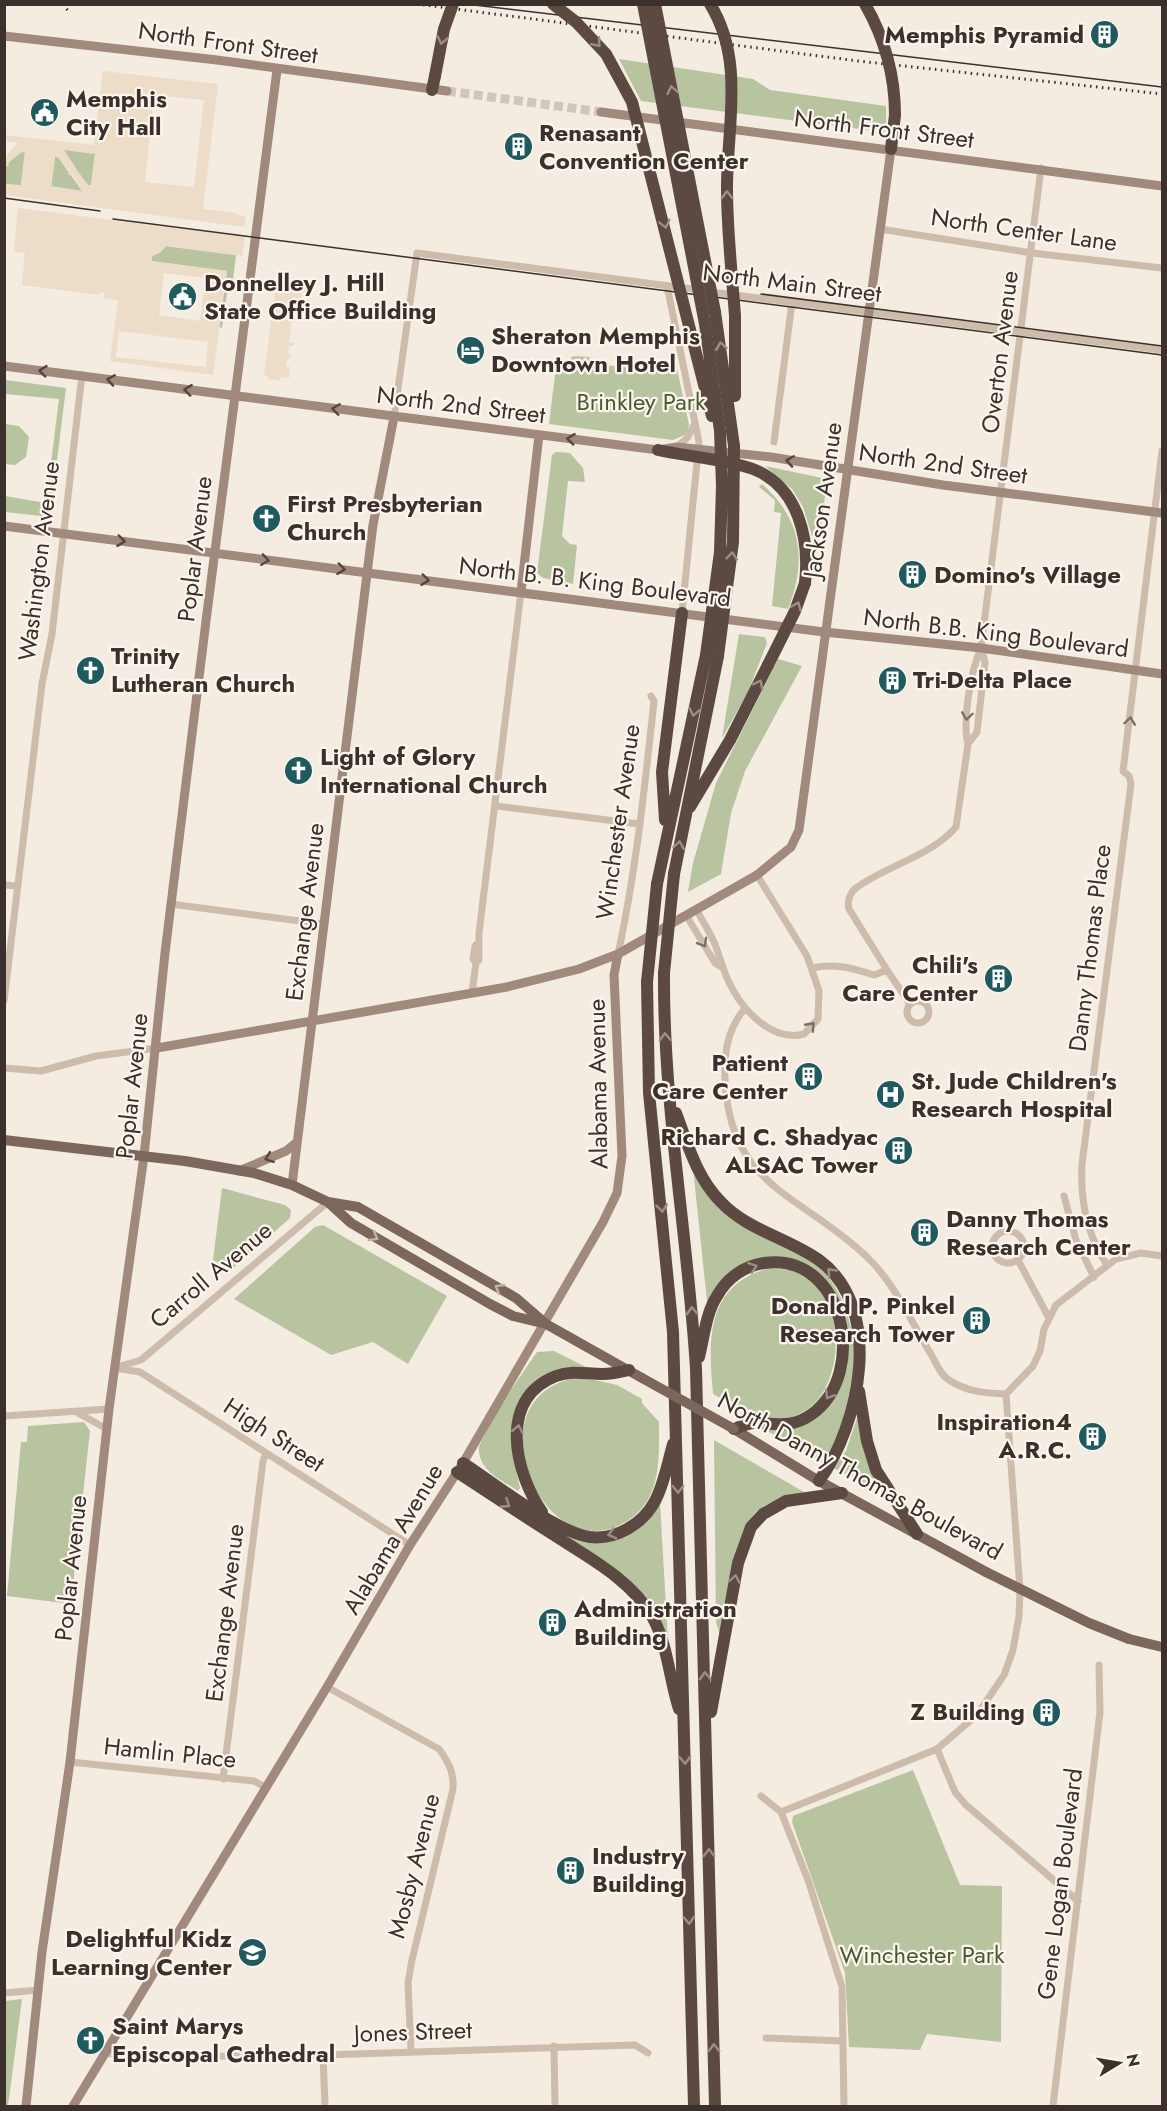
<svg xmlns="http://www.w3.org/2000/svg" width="1167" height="2111" viewBox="0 0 1167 2111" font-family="Jost,sans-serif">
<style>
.green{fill:#b8c4a0}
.plaza{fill:#ecdcc8;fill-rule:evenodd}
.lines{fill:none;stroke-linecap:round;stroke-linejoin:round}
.secondary-tunnel{stroke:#cfc6bd;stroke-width:9;stroke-dasharray:9 4.5;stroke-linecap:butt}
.street{stroke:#cdbbac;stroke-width:7}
.secondary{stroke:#a18a7d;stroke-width:9}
.primary{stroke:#7d675c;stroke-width:10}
.highway{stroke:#5c4a42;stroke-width:12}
.tram{stroke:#3b302b;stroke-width:1.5}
.rail{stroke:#3b302b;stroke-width:3;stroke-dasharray:1.5 4.5;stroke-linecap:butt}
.primary-bridge{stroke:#7d675c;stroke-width:10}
.highway-bridge{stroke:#5c4a42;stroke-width:12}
.oneway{stroke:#9c8e87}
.oneway2{stroke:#544640}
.oneway3{stroke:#7d6f65}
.oneway4{stroke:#c2b5ac}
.labels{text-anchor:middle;stroke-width:4.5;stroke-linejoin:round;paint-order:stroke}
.poi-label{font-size:24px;font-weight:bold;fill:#3b302b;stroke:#fbf5ee;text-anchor:start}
.street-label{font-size:24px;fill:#3b302b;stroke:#fbf5ee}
.park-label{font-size:24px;fill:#4a5a2e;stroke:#fbf5ee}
</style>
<rect width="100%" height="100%" fill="#f4ebe1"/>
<path class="green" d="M619,59L753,79L770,90L886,106V126L884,132L641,101Z
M64,149L95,154L91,185H88L63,153Z
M22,151L25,152L21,186L5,184V166H8L9,162Z
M55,157H58L82,191L51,187Z
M165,246L236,255L233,280L228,287L222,328L219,327L227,271L151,261L152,256Z
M573,356L589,357L594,364L663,371L676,364L689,425L687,434L673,440L549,424L555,375Z
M5,380L66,388L50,517L5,512V496L46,503L59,399L5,394Z
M5,424L19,426L29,437L26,457L15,465L5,464Z
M556,452L570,453L583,468L585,482L568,481L562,536L570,544L577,545L573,584L543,578L537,573L552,455Z
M765,466L827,479L821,530L812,536L803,507L792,489Z
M762,484C802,519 807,561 788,609L772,606L781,513L774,512L775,500L759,487Z
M739,634L765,637L767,643L748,692L722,738Z
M778,659L802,666L745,771L731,813L721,874L688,892L693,863L716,783Z
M693,1168L701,1183L820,1267C852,1300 864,1362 849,1407C843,1426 832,1444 824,1463L762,1428L795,1427L843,1370L826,1282L762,1259L709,1302L707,1301Z
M222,1188L285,1205L291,1210L290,1218L232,1269L213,1260Z
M323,1225L447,1296L408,1364L373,1342L331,1355L234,1299L315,1227Z
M770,1268C780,1269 791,1269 801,1273C846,1294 846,1382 808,1409C795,1419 779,1420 764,1421V1417L744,1411L713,1394C708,1339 706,1284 770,1268Z
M554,1351L590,1369L534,1385L512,1435L513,1458L520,1488L518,1491C501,1480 477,1470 479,1446L501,1404L537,1352Z
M582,1377L617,1385L642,1399V1403L659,1422C659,1462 662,1505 620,1525C537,1565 469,1390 582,1377Z
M859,1412L872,1473L884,1492L833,1468L846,1451Z
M84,1422L90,1431L71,1604L7,1596L21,1442H27L28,1426Z
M714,1440L804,1492C793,1500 772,1498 757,1511C737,1530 726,1606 720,1635L716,1622Z
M660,1502L668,1642L652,1607L565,1536L634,1532L647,1522Z
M913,1770L960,1885L1002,1886L1001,2042L927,2034L920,2050L849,2047L845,1973L792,1822L793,1816Z
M22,1999L8,2106H5V2001Z"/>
<path class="plaza" d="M103,71L218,84L203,209L230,212L246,217L244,227L5,195V184L21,185L25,153L22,152L9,162L8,166H5V157L18,143L5,141V135L94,145ZM154,95L204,100L194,187L145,182ZM64,150L95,154L91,185H87ZM55,157H58L69,170L68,175H73L82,191L51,186Z
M18,208L245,237L242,256L166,246L160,253L152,256V261L227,271L213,375L110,361L118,300L104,298V293L100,292L99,295L22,285L25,253L16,252L14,248ZM164,273L206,278L200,321L159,315ZM119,331L208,342L206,367L116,357Z
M267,278L281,280V284L297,286L296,290L302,291L300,303L294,302L289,342L294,343L293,346H289L288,354L292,355L291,359L287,358L286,366L290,367L289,378L281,377L280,381L268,379V376L264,375L275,292L269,290Z"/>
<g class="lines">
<path class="secondary-tunnel" d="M447,91L601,112"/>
<path class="street" d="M880,229L1032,253L1162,268
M667,286L699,442L682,613
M711,292L1162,350
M394,417L417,253L700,290
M774,442L792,302
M677,447L688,437L695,423
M968,744L977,732L985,662L981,648
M496,806L639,824
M4,885L18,886
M171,904L323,924
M696,909C702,920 709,931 714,942C719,954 722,966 727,978C739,1006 770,1043 804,1034L818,1019L819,991L807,956L757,875
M686,915L715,963L723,968
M618,954C636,871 645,785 654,701L651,696
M476,962L473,959L475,946L479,942
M812,968C835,963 852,968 874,975L887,970L910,1004
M887,970L849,909C847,901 850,893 856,888C887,865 930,857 956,827L968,744C962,721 971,670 981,648L1041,168
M472,993L476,962L479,960V933L521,592
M907 1012a11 11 0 1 1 22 0a11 11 0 1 1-22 0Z
M4,1001L42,684L52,634L82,375
M745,1008C727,1030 724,1053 725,1080C730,1188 801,1194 866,1256C893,1281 910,1319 929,1351C935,1360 940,1375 949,1380C967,1392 985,1393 1006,1394
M4,1068L41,1071L96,1056L157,1048
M1064,1196L1076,1240L1094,1277
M992 1247a16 16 0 1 1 32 0a16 16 0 1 1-32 0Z
M1018,1260L1049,1318
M1107,1265C1087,1235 1080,1200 1082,1164L1131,784L1129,776L1123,771L1162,451
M117,1367L141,1360L328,1202
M115,1368L140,1372L410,1545
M78,1413L107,1429
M4,1416L109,1409
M327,1687L439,1749C449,1763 454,1772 453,1789L412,1960L408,1983L411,2051
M937,1749L955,1792L965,1804L1078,1901
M70,1762L254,1781L265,1787
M223,1779L263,1461L266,1453
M761,1796L781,1812L937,1749L977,1715L1004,1675L1013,1650L1019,1616L1020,1590L1006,1394L1033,1366L1040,1351L1044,1329L1056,1305L1116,1259L1141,1253L1162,1256
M781,1812L808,1880L842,1987L844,2106
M4,1993L39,1990
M766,2038L843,2041
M554,2046L555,2106
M105,2053L134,2057L323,2055L635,2045L648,2053
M323,2055L325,2106
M1053,2106L1100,1712L1099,1665"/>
<path class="secondary" d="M4,36L217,60L447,91
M601,112L1162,186
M4,366L658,450L677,447L771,457L943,485L1162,513
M4,526L824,632L981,648L1162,674
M521,592L539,435
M157,1048L507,987L579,969L618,954L757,875L791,847L799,830L891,149
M239,1171L286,1151L297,1142
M292,1185L373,525L394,417
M26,2106L42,1952L70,1762L109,1409L144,1156L165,953L207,613L277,70
M73,2106L327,1687L410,1545L463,1463L603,1222L617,1193L622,1156L614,975L618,954"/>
<path class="primary" d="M4,1140L185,1161L254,1173L292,1185L328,1202L358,1207L516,1298L546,1324L642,1378
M328,1202L351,1223L490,1304L513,1316L542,1323
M734,1429L819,1481L986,1572
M1129,1639L1162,1647"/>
<path class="highway" d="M432,90L435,76
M891,149L895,115
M715,312L734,446
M735,396V316
M658,450C685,456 729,460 753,469C799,487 810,540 805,583
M690,807L730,740L768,665
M665,820L662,772L682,613
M674,874L718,656
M657,884L706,655
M664,973C663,1105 688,1237 696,1369L715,2106
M647,982L649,1093L673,1332L694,2106
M676,1113C688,1145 697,1178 721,1202C747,1230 788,1238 819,1260C885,1308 860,1424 819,1481
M699,1357C704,1337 706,1313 717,1296C727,1278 744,1266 764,1263C844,1251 869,1373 812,1414C793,1428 777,1424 756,1423C749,1422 740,1427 734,1429
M859,1391L867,1441L876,1470L917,1534
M463,1463C494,1483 555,1532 590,1537C616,1540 643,1524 655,1501C664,1484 668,1462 673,1444
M457,1472C489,1493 521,1514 554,1535C589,1558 630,1579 652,1616C668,1645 669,1678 679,1709
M542,1512C515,1473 497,1399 556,1376C572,1370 586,1374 602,1374C611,1374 621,1372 629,1370
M711,1712L738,1563L751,1527L763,1514L786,1501L842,1493"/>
<path class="tram" d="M466,4L1162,87
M4,198L100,211
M113,219L1162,355
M761,294L1162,346"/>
<path class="rail" d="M63,4L69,12
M417,4L858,61L1162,94"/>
<path class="primary-bridge" d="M642,1378L734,1429
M986,1572L1089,1623L1129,1639"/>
<path class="highway-bridge" d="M553,4L576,22L606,54L632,102L712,416
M643,4L705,324L720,431L722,486L720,552L706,655
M655,4L715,312
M710,4C745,60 727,126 727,188C727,231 732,274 735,316
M865,4C885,39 895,75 895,115
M435,76L444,29L453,4
M718,656L733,542L734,446
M768,665L795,611L805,583
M664,973L674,874
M647,982L657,884"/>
</g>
<defs><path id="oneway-chevron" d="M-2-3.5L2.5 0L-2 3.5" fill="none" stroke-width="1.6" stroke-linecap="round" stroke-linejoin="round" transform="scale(1.5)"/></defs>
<g class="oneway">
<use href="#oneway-chevron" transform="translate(442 40) rotate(102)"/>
<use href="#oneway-chevron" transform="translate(597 43) rotate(49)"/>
<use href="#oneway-chevron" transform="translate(672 90) rotate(-101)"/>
<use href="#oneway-chevron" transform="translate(727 195) rotate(-91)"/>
<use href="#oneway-chevron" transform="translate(665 224) rotate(76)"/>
<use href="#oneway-chevron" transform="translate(721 346) rotate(-100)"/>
<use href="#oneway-chevron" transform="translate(732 556) rotate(-84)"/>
<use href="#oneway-chevron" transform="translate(797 606) rotate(-67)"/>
<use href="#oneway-chevron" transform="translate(759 684) rotate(-63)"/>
<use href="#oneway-chevron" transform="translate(694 712) rotate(102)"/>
<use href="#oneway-chevron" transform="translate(679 845) rotate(-80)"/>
<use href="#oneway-chevron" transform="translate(665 1037) rotate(-92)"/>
<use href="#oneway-chevron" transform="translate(662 1208) rotate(83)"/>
<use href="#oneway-chevron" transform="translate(753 1267) rotate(-19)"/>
<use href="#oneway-chevron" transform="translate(831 1272) rotate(-134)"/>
<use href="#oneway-chevron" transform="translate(692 1311) rotate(-93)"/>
<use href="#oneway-chevron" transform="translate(829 1395) rotate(122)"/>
<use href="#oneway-chevron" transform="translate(518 1429) rotate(-79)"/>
<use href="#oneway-chevron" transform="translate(678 1489) rotate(89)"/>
<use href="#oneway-chevron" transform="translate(506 1504) rotate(33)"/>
<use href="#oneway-chevron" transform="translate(612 1534) rotate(166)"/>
<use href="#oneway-chevron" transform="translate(735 1579) rotate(-81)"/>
<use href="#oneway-chevron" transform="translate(705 1676) rotate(-92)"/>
<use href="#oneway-chevron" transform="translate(685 1760) rotate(88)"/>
<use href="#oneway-chevron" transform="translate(709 1853) rotate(-91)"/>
<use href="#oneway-chevron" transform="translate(689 1920) rotate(88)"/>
<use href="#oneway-chevron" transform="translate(714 2048) rotate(-91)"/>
</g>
<g class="oneway2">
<use href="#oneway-chevron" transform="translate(43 371) rotate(-174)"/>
<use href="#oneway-chevron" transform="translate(111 380) rotate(-171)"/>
<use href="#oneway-chevron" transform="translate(188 390) rotate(-173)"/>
<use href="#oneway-chevron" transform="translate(336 409) rotate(-172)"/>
<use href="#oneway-chevron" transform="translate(571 439) rotate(-173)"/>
<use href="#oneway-chevron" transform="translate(790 461) rotate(-171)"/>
<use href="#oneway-chevron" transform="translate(121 541) rotate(7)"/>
<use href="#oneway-chevron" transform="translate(265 560) rotate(8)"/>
<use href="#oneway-chevron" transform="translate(341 569) rotate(7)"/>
<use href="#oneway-chevron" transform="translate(425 580) rotate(7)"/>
<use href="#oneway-chevron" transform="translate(269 1158) rotate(159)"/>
</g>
<g class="oneway3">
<use href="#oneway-chevron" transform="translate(967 716) rotate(98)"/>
<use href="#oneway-chevron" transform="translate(1130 721) rotate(-82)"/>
<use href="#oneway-chevron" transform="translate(703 943) rotate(60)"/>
<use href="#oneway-chevron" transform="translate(811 1026) rotate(-48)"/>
</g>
<g class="oneway4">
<use href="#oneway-chevron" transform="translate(374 1237) rotate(30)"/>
<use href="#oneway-chevron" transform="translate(499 1288) rotate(-150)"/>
</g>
<defs>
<symbol id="building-disc" viewBox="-11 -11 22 22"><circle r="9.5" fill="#1f5a5e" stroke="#fbf5ee"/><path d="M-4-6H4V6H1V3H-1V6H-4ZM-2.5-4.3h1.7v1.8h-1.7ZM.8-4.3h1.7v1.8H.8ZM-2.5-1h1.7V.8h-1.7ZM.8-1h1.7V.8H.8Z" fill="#fff"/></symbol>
<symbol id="civic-disc" viewBox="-11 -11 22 22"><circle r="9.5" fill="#1f5a5e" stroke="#fbf5ee"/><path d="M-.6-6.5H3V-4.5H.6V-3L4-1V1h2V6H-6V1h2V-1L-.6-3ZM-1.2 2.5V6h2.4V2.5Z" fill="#fff"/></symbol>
<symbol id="hotel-disc" viewBox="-11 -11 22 22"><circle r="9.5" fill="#1f5a5e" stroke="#fbf5ee"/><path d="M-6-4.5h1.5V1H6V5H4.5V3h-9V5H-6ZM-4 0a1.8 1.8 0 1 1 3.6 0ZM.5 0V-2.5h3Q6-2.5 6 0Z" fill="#fff"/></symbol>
<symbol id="church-disc" viewBox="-11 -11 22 22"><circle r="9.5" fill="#1f5a5e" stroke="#fbf5ee"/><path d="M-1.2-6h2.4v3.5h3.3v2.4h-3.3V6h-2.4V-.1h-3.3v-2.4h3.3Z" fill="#fff"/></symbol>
<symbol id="hospital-disc" viewBox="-11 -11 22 22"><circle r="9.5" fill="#1f5a5e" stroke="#fbf5ee"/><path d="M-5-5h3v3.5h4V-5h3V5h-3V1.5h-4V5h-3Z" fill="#fff"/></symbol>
<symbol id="school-disc" viewBox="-11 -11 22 22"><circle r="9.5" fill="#1f5a5e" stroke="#fbf5ee"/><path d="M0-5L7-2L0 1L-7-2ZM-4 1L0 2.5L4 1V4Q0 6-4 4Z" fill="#fff"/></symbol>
</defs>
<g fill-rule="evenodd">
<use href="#building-disc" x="1088" y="18" width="33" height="33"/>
<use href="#civic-disc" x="28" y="96" width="33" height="33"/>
<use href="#building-disc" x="502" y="130" width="33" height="33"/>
<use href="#civic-disc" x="166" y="280" width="33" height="33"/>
<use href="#hotel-disc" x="454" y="334" width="33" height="33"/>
<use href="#church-disc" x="250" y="502" width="33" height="33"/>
<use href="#building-disc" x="896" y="558" width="33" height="33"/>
<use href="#church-disc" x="74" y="654" width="33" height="33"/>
<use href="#building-disc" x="876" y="664" width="33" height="33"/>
<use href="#church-disc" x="282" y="754" width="33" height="33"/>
<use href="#building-disc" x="982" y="962" width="33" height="33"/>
<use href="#building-disc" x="792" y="1060" width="33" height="33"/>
<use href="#hospital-disc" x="874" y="1078" width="33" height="33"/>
<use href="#building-disc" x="882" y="1134" width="33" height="33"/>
<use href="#building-disc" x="908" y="1216" width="33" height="33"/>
<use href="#building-disc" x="960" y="1304" width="33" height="33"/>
<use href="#building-disc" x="1076" y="1420" width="33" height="33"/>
<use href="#building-disc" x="536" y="1606" width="33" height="33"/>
<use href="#building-disc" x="1030" y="1696" width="33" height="33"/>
<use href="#building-disc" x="554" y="1854" width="33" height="33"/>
<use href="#school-disc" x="236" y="1936" width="33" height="33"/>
<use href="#church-disc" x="74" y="2024" width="33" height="33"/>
</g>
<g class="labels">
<g class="poi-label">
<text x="1084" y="43" text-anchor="end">Memphis Pyramid</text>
<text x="66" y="107">Memphis<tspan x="66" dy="28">City Hall</tspan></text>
<text x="539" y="141">Renasant<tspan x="539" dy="28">Convention Center</tspan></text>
<text x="204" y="291">Donnelley J. Hill<tspan x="204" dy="28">State Office Building</tspan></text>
<text x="491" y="344">Sheraton Memphis<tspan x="491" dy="28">Downtown Hotel</tspan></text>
<text x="287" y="512">First Presbyterian<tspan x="287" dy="28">Church</tspan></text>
<text x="934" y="583">Domino's Village</text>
<text x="111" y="664">Trinity<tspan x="111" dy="28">Lutheran Church</tspan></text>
<text x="913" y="688">Tri-Delta Place</text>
<text x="320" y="765">Light of Glory<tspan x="320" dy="28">International Church</tspan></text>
<text x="978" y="973" text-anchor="end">Chili's<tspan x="978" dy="28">Care Center</tspan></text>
<text x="788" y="1071" text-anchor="end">Patient<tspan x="788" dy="28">Care Center</tspan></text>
<text x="911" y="1089">St. Jude Children's<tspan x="911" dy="28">Research Hospital</tspan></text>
<text x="878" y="1145" text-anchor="end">Richard C. Shadyac<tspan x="878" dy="28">ALSAC Tower</tspan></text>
<text x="946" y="1227">Danny Thomas<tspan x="946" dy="28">Research Center</tspan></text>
<text x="955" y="1314" text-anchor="end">Donald P. Pinkel<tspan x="955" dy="28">Research Tower</tspan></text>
<text x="1072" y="1430" text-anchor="end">Inspiration4<tspan x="1072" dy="28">A.R.C.</tspan></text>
<text x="574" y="1617">Administration<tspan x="574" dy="28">Building</tspan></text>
<text x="1025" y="1720" text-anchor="end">Z Building</text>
<text x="592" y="1864">Industry<tspan x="592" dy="28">Building</tspan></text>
<text x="232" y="1947" text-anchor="end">Delightful Kidz<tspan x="232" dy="28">Learning Center</tspan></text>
<text x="112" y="2034">Saint Marys<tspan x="112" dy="28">Episcopal Cathedral</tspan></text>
</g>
<g class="street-label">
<text transform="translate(228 43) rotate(8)" y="8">North Front Street</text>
<text transform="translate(884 129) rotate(7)" y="8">North Front Street</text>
<text transform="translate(1024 230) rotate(8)" y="8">North Center Lane</text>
<text transform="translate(792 283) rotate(7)" y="8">North Main Street</text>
<text transform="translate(1000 352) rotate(-83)" y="8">Overton Avenue</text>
<text transform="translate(461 405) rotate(7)" y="8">North 2nd Street</text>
<text transform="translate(943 464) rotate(8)" y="8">North 2nd Street</text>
<text transform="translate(823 500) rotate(-82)" y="8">Jackson Avenue</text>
<text transform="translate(195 549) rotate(-83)" y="8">Poplar Avenue</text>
<text transform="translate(39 561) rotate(-83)" y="8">Washington Avenue</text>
<text transform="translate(595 582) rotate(7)" y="8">North B. B. King Boulevard</text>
<text transform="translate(996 633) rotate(7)" y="8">North B.B. King Boulevard</text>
<text transform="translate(618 822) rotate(-82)" y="8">Winchester Avenue</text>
<text transform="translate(305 912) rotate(-83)" y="8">Exchange Avenue</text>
<text transform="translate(1090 948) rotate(-83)" y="8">Danny Thomas Place</text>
<text transform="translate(598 1084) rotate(-91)" y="8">Alabama Avenue</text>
<text transform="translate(132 1086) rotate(-84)" y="8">Poplar Avenue</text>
<text transform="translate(211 1275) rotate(-40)" y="8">Carroll Avenue</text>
<text transform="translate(274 1435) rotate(33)" y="8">High Street</text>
<text transform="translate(860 1476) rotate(29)" y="8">North Danny Thomas Boulevard</text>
<text transform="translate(393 1539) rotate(-59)" y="8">Alabama Avenue</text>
<text transform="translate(71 1568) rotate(-84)" y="8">Poplar Avenue</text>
<text transform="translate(225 1613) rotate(-83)" y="8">Exchange Avenue</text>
<text transform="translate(170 1753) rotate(6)" y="8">Hamlin Place</text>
<text transform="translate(414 1866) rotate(-76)" y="8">Mosby Avenue</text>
<text transform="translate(1060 1884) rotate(-83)" y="8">Gene Logan Boulevard</text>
<text transform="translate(413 2032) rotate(-2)" y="8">Jones Street</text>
</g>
<g class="park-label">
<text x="641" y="410">Brinkley Park</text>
<text x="922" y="1963">Winchester Park</text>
</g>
</g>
<rect width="1167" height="2111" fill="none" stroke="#3b302b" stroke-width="12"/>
<g transform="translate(1119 2063) rotate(79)" stroke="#fbf5ee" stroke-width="4.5" paint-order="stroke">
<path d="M0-4.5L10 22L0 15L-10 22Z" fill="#3b302b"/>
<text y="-9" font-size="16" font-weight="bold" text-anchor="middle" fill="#3b302b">N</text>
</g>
</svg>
